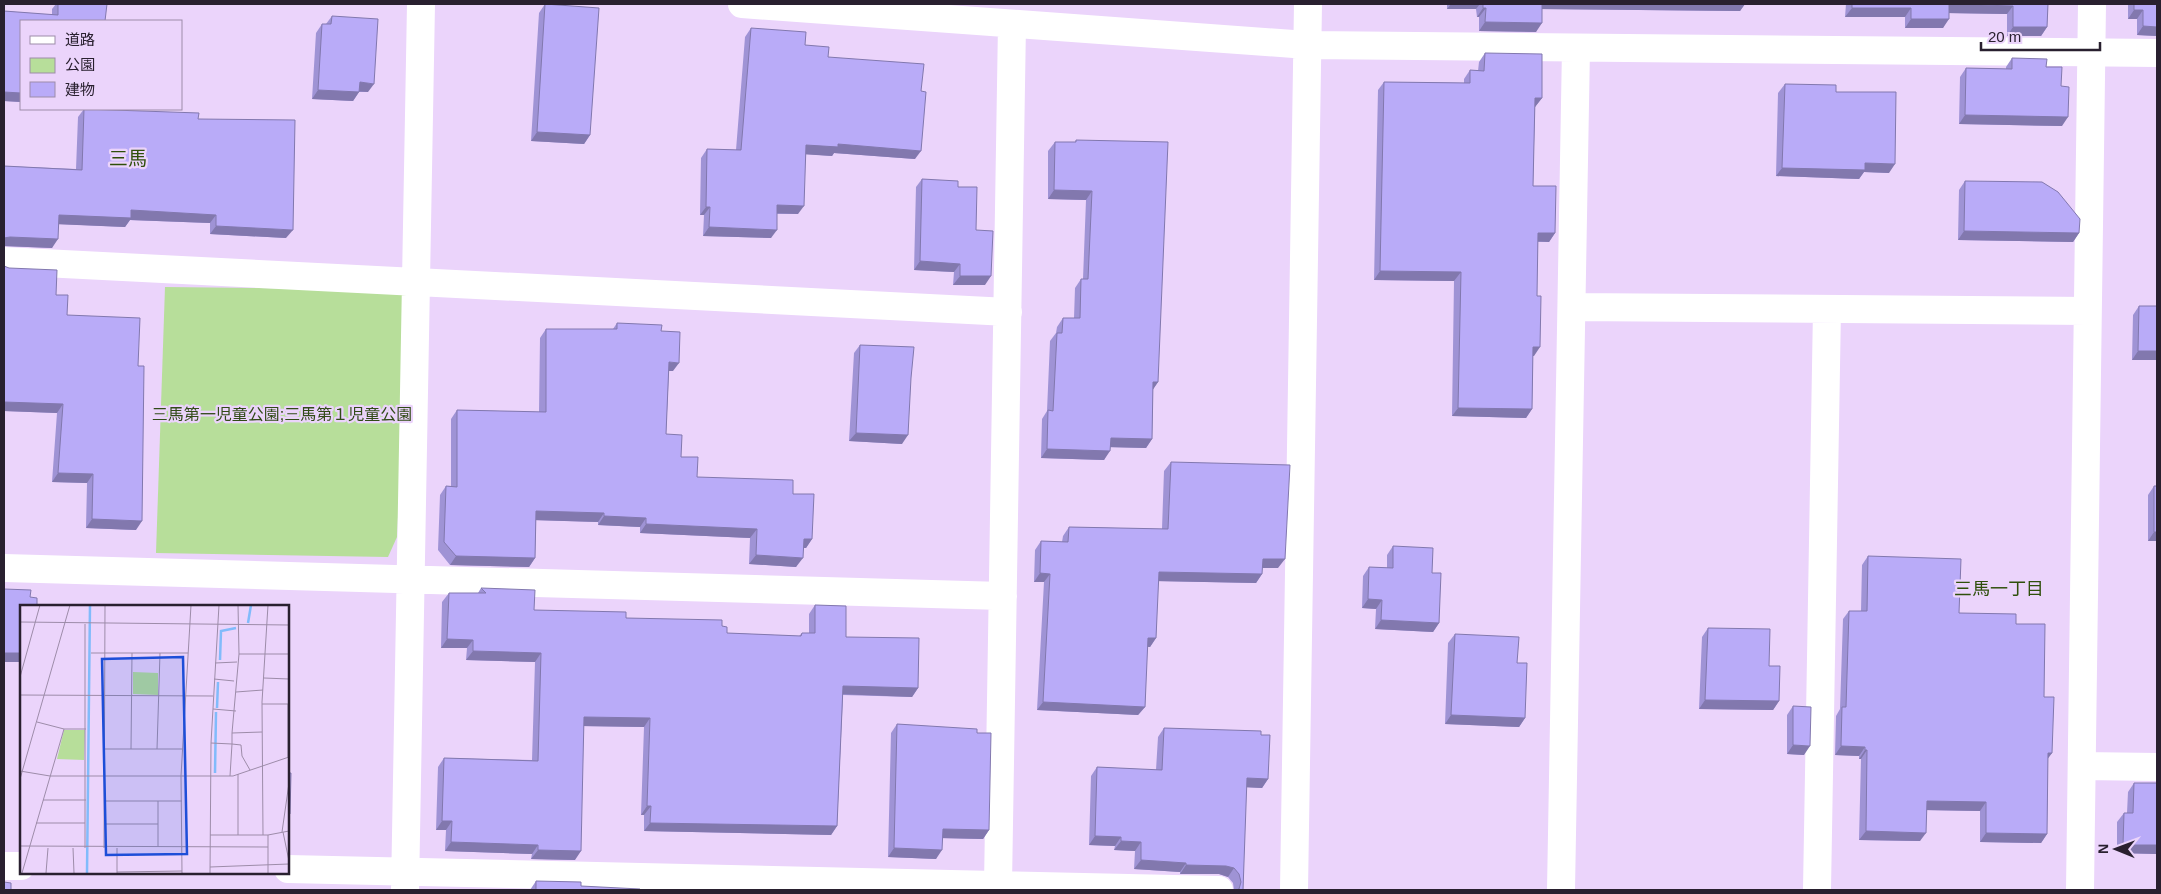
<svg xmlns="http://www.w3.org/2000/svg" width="2161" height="894" viewBox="0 0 2161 894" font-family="Arial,'Noto Sans JP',sans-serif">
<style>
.green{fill:#b7de9a}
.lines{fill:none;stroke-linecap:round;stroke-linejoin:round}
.minor{stroke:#fff;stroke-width:28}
.wall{fill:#9f93d5}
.shaded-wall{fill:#8278ae}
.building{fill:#b9abf8;stroke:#8278ae}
.labels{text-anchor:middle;stroke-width:4.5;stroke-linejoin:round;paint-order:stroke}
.park-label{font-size:16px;fill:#314b17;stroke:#ebd4fb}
.neighbourhood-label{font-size:18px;fill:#2f4f0b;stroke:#ebd4fb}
.quarter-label{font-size:19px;fill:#2f4f0b;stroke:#ebd4fb}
.inset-river{fill:none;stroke:#81bbfb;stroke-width:2.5}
.inset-road{fill:none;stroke:#9d8ca9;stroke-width:1}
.view{fill:#1d4ed8;fill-opacity:0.15;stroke:#1d4ed8;stroke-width:2.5}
.inset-edge{fill:none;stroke:#29202f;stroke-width:2.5}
</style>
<rect width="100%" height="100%" fill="#ebd4fb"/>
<path class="green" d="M165,287L409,290L397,537L388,557L156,553Z"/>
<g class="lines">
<path class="minor" d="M742,4L1307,45L2157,53
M4,261L1008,312
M1572,307L2087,311
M4,568L1003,596
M2082,766L2157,767
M4,866H21
M288,869L1219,890
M998,885L1012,24
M405,890L421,4
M1294,890L1308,4
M1561,890L1576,48
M1817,890L1827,309
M2080,890L2092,4"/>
</g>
<path class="wall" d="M56,4H107L21,102L4,101V11L52,15V9Z
M545,4L590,135L584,144L531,141L539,13Z
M1447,4H1745L1740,11L1542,9L1536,32L1479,31V17H1477L1476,9H1447Z
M1846,4H2048L2047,27L2041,36H2007V14L1949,13L1943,28H1905V17H1845Z
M2128,4H2157V36L2137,35V19H2128Z
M332,16L368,92H359L353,101L312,99L316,33L322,24H326Z
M751,28L805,45L828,57L921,91L915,159L834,153L832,156L806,154L798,214H777L771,238L703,236L704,215H700L701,158L707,149L736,150L745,37Z
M1485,53L1542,98L1535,107L1533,186L1555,233L1549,242H1538L1534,356H1533L1532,409L1526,418L1452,416L1454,281L1374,280L1378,90L1384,82L1464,83V79L1470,70L1478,71L1479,62Z
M2012,58L2046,67L2061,86L2062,126L1959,124L1960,77L1966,68L2006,69V67Z
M1785,84L1836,92L1889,173L1864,172L1859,179L1776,176L1778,93Z
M84,109L198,119L286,238L210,234V223L130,220L125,227L59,224L52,248L4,246V166L76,169L78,117Z
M1076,140L1158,382L1153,389L1152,439L1146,448L1110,447L1104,460L1041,458L1042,419L1047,411L1050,341L1056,333L1057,327L1063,318H1074L1075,288L1081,279H1083L1086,200L1048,199V151L1055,142H1075Z
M922,179L958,187L985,285H953L954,272L914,270L916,187Z
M1965,181L2079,233L2073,242L1958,240L1959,190Z
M4,266L56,295L67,315L138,366L136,530L86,528L87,483L52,482L57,413L4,411Z
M2139,306L2157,360H2132L2133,315Z
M617,323L661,331L673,371H669L666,434L681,457L697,477L793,494L812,539L806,548H804L796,567L749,564L750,538L640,533V527L598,525V522L536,520L535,558L529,567L450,565L438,550L440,495L446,486H451V419L457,410L539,412L540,338L546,329H613Z
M860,345L902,444L849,441L854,353Z
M1171,462L1278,568H1262V574L1256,583L1158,581L1156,638L1150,647H1147L1145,707L1138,715L1037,710L1044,582H1034L1035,550L1041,541L1062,542L1063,536L1069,527L1162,529L1164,471Z
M2154,486L2157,541H2148V495Z
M1393,546L1432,573L1439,623L1433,632L1375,629L1376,609L1362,608L1363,576L1369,567L1387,568V555Z
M1868,556L1959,613L2016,624L2044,697L2052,753L2048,758L2047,834L2041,843L1980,842V811L1927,810L1920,841L1859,840L1861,759H1859V756L1835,755L1836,716L1840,709L1843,619L1849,611H1861L1862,565Z
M481,588L534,610L722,626L727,633L799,636L802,633H809V614L815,605L846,637L918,688L912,697L843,695L837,826L831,835L644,831V815H641L644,727L584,726L575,860L531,859L532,854L445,851L446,830H436L438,767L444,758L532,760L535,662L466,660L467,648H441L442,602L449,593H478Z
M21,606V674H19Z
M1708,628L1769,666L1779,701L1773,710L1699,709L1702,637Z
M1455,634L1517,663L1525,718L1519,727L1445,724L1448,643Z
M1793,706L1804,755L1787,754V715Z
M897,724L977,733L989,830L983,839L943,838L936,859L888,857L891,733Z
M1164,728L1261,735L1268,779L1262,788L1246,787L1243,890H1234L1233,883L1228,877L1219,874H1180V872L1134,869L1135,851L1114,850L1115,846L1089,845L1091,776L1097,767L1156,770L1158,737Z
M2134,783L2157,854L2117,853V822L2124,813H2127L2128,792Z
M536,881L581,886L640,890H530Z"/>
<path class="shaded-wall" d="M1172,4H1190L1189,5Z
M1451,4H1480L1476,9H1447Z
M1539,4H1745L1740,11L1536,9Z
M1949,4L2013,6L2007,14L1943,13Z
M1483,8H1486L1479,17H1477Z
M1852,8H1911L1905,17H1845Z
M2134,10H2143L2137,19H2128Z
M1911,19H1949L1943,28H1905Z
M1485,22L1542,23L1536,32L1479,31Z
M2143,26L2157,27V36L2137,35Z
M2013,27H2047L2041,36H2007Z
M360,82L374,84L368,92L354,91Z
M318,90L359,92L353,101L312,99Z
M4,92L21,93V102L4,101Z
M1535,98H1542L1535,107Z
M1965,115L2068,117L2062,126L1959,124Z
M537,132L590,135L584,144L531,141Z
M838,144L921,151L915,159L834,153L832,156L800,154L806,145Z
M1865,163L1895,164L1889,173L1864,172L1859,179L1776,176L1782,168Z
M1054,190L1092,191L1086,200L1048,199Z
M777,205L804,206L798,214L771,213Z
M706,207H710L704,215H700Z
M131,210L216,215L210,223L130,220L125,227L53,224L59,215Z
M216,226L293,230L286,238L210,234Z
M709,227L777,230L771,238L703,236Z
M1964,231L2079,233L2073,242L1958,240Z
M1538,233H1555L1549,242L1532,241Z
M10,237L58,239L52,248L4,246V238Z
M920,261L960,264L954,272L914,270Z
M1380,271L1461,272L1454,281L1374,280Z
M960,276H991L985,285H953Z
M1533,347H1540L1534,356H1527Z
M2138,351H2157V360H2132Z
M669,362L679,363L673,371H663Z
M1153,382H1158L1152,391Z
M4,402L63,404L57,413L4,411Z
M1458,408L1532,409L1526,418L1452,416Z
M856,433L908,435L902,444L849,441Z
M1111,438L1152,439L1146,448L1104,447Z
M1047,449L1110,451L1104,460L1041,458Z
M58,473L93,474L87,483L52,482Z
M536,511L604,513L598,522L530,520Z
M604,516L646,518L640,527L598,525Z
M92,519L142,521L136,530L86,528Z
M646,524L757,529L750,538L640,533Z
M2154,532H2157V541H2148Z
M804,539H812L806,548H798Z
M756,555L803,558L796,567L749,564Z
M456,556L535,558L529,567L450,565Z
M1263,559H1285L1278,568H1257Z
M1159,572L1262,574L1256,583L1152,581Z
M1040,573L1050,574L1044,582H1034Z
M1368,599L1382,600L1376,609L1362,608Z
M1381,620L1439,623L1433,632L1375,629Z
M1148,638H1156L1150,647L1141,646Z
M447,639L473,640L467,648H441Z
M473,651L541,653L535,662L466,660Z
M4,653H21V659L19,662H4Z
M843,686L918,688L912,697L837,694Z
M1705,700L1779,701L1773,710L1699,709Z
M1043,702L1145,707L1138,715L1037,710Z
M1451,715L1525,718L1519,727L1445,724Z
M584,717L650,718L644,727L578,726Z
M1793,745L1810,746L1804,755L1787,754Z
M1841,746L1865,747L1859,756L1835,755Z
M1865,750H1867L1861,759H1859Z
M2048,753H2052L2046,761Z
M1247,778L1268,779L1262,788L1240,787Z
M1927,801L1986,802L1980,811L1921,810Z
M647,806H651L644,815H641Z
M442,821H452L446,830H436Z
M650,823L837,826L831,835L644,831Z
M943,829L989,830L983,839L937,838Z
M1866,831L1926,833L1920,841L1859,840Z
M1986,833L2047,834L2041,843L1980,842Z
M1095,836L1121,837L1115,846L1089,845Z
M1121,841L1141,842L1135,851L1114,850Z
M451,842L538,845L532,854L445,851Z
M2123,845H2157V854L2117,853Z
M894,848L942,850L936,859L888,857Z
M538,850L581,851L575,860L531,859Z
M1141,860L1186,863L1180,872L1134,869Z
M1186,865L1226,866L1234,868L1228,877L1219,874H1180Z"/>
<path class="building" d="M58,4H107L105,21H21V93L4,92V11L58,15Z
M545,4L599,8L590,135L537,132Z
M1483,4H1542V23L1485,22L1486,8H1483Z
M1852,4H2048L2047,27H2013V6L1949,4V19H1911V8H1852Z
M2134,4H2157V27L2143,26V10H2134Z
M332,16L378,19L374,84L360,82L359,92L318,90L322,24H331Z
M751,28L806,32L805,45L829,47L828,57L924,64L921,91L926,92L921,151L838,144V147L806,145L804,206L777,205V230L709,227L710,207H706L707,149L741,150Z
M1485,53L1542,54V98H1535L1533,186H1556L1555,233H1538L1537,296H1541L1540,347H1533L1532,409L1458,408L1461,272L1380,271L1384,82L1470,83V70L1484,71Z
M2012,58L2047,59L2046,67H2062L2061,86L2069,87L2068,117L1965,115L1966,68L2012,69Z
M1785,84L1836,85V92H1896L1895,164L1865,163V170L1782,168Z
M84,109L199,113L198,119L295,120L293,230L216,226V215L131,210V218L59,215L58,239L10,237L4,238V166L82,170Z
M1076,140L1168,142L1158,382H1153L1152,439L1111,438L1110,451L1047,449L1048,410L1053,411L1057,333H1062L1063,318H1080L1081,279H1088L1092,191L1054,190L1055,142H1076Z
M922,179L958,181V187H977L976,230L993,231L991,276H960V264L920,261Z
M1965,181L2042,182L2058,192L2080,219L2079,233L1964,231Z
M4,266L9,268L57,270L56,295H68L67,315L140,318L138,366H144L142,521L92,519L93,474L58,473L63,404L4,402Z
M2139,306H2157V351H2138Z
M617,323L662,325L661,331L680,332L679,363L669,362L666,434L682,435L681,457H698L697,477L793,480V494H814L812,539H804L803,558L756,555L757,529L646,524V518L604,516V513L536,511L535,558L456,556L444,542L446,486L457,487V410L546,412V329H617Z
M860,345L914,347L911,378L908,435L856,433Z
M1171,462L1290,465L1285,559H1263L1262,574L1159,572L1156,638H1148L1145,707L1043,702L1050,574L1040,573L1041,541L1068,542L1069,527L1168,529Z
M2154,486H2157V532H2154Z
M1393,546L1433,548L1432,573H1441L1439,623L1381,620L1382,600L1368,599L1369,567L1393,568Z
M1868,556L1961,559L1959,613L2016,614V624H2045L2044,697H2054L2052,753H2048L2047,834L1986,833V802L1927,801L1926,833L1866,831L1867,750H1865V747L1841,746L1842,707H1846L1849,611H1867Z
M481,588L535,590L534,610L626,612V618L722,620V626L727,627V633L801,636L802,633H815V605L846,606V637L919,638L918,688L843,686L837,826L650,823L651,806H647L650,718L584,717L581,851L538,850V845L451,842L452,821H442L444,758L538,761L541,653L473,651V640L447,639L449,593H486Z
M4,589L31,590L30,597L37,598V606H21V653H4Z
M1708,628L1770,629L1769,666H1780L1779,701L1705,700Z
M1455,634L1519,637L1517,663H1527L1525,718L1451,715Z
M1793,706L1811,707L1810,746L1793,745Z
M288,715H289L288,773H291L290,814H288Z
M897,724L977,729V733H991L989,830L943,829L942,850L894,848Z
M1164,728L1261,731V735H1270L1268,779L1247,778L1243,890H1237L1239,889L1241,882L1239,874L1234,868L1226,866L1186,865V863L1141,860V842L1121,841V837L1095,836L1097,767L1162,770Z
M2134,783H2157V845H2123L2124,813H2133Z
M536,881L581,882V886L640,889V890H536Z
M4,882L11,883V890H4Z"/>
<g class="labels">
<g class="park-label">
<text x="282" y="420">三馬第一児童公園;三馬第１児童公園</text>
</g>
<g class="neighbourhood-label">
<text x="1999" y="595">三馬一丁目</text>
</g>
<g class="quarter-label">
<text x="128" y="165">三馬</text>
</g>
</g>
<g transform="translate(20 605)">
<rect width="269" height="269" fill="#ebd4fb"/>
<path d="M113,67L138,68V90L113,89ZM44,125H65L64,155L37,154Z" fill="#b7de9a"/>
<path class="inset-river" d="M228,18L231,0M200,55L201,26L216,23M197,103L198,77M195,168L196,107M67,268L70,0"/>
<path class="inset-road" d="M218,0L219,49H269M0,17L269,20M65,19V243M71,48H168M195,58L217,57M0,72L20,0M244,73L269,74M194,74L214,76M216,87L243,85M0,90L193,91M242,99H269M268,99V152M193,104L216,106M17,117L44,124H66M212,128L219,49M191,138L212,139L210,171M85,144H163M111,144L112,48M137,144L140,48M230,165L222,151L221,140L212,139V128L242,127M0,166L30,171H213L269,152M218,169V230M0,174L50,0M23,195H66M84,196H162M138,196V242M16,218H65M84,219H138M262,227L269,178M263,227L269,256M190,230H248L269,226M243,230L242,97L248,0M0,241L248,242M53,243L54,268M84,243L85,0M97,243V268M190,262L269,259M97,267L162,266M2,268L44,124M26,268L28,243M162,268L161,171L171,0M190,268L191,138L199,0M248,268V230"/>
<path class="view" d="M163,52L167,249L86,250L82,54Z"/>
<rect width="269" height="269" class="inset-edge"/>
</g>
<rect width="2161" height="894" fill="none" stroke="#29202f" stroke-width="10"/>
<rect x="20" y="20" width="162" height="90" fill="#ebd4fb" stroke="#9d8ca9"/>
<rect x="30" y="36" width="25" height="8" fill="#ffffff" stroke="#9d8ca9"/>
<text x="65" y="45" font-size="15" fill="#29202f">道路</text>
<rect x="30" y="58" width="25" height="15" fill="#b7de9a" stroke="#9d8ca9"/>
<text x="65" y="70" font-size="15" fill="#29202f">公園</text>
<rect x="30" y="82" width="25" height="15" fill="#b9abf8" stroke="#9d8ca9"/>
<text x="65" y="95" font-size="15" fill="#29202f">建物</text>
<g transform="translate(2116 849) rotate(271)" stroke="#ebd4fb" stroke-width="4" paint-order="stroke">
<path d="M0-4L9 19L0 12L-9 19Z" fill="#29202f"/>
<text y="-8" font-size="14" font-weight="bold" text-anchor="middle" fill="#29202f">N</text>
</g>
<path d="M1981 42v8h119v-8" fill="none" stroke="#29202f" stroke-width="2.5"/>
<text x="1988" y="42" font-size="15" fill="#29202f" stroke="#ebd4fb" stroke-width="4" paint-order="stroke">20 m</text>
</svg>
